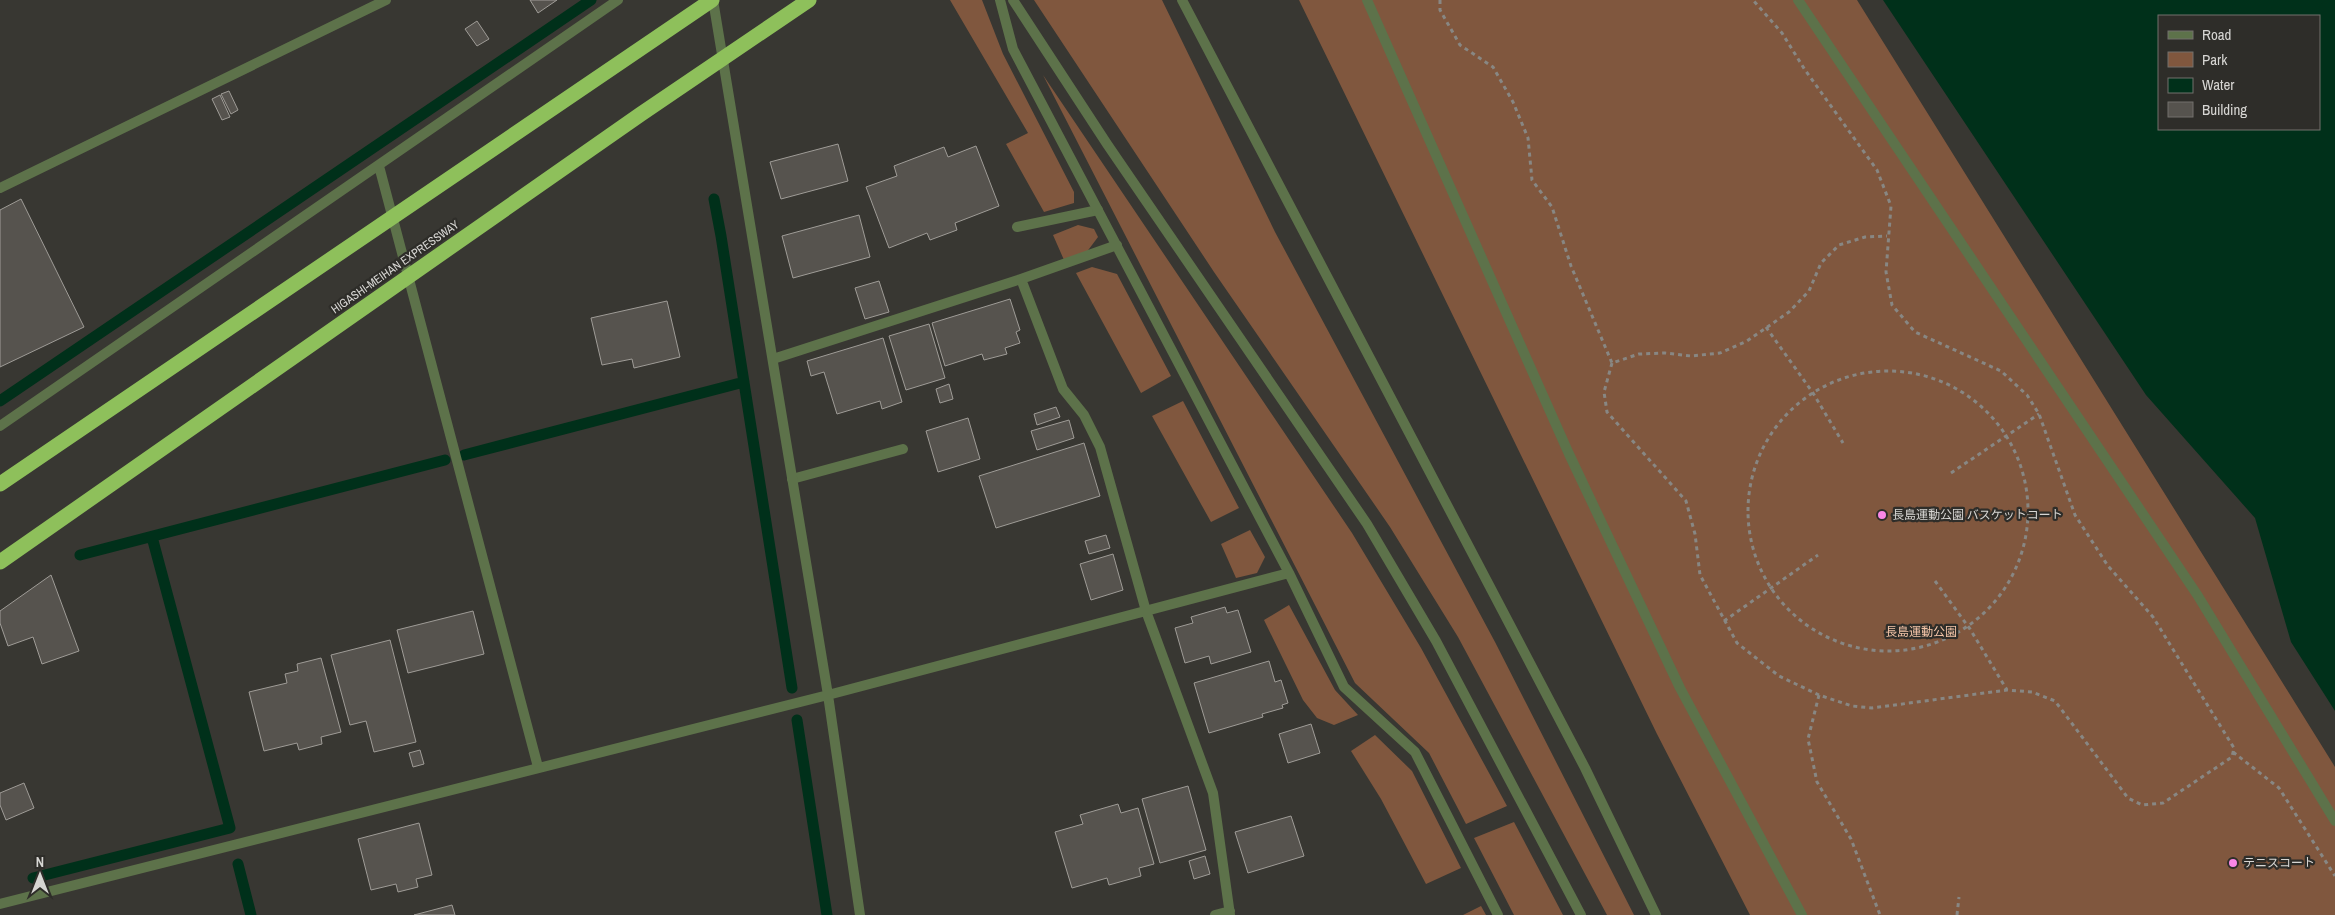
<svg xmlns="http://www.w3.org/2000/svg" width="2335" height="915" viewBox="0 0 2335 915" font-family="'Archivo Narrow','Noto Sans JP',sans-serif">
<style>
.green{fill:#80573e}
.water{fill:#00301a;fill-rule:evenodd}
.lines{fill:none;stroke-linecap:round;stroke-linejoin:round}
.stream{stroke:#00301a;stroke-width:11}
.building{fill:#56534e;stroke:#9f9c97}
.path{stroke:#888783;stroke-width:3;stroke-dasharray:4 4;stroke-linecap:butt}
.lane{stroke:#5d724a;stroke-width:10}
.street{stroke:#5d724a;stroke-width:10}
.highway{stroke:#8ec05b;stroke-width:15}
.poi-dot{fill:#fa87e6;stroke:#2e2d29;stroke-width:2}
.labels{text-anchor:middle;stroke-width:4.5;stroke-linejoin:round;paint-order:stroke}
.street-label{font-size:12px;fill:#d7d6d3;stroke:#2e2d29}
.poi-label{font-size:12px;fill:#d7d6d3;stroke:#2e2d29;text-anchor:start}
.park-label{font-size:12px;fill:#f4c5a8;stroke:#2e2d29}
</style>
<rect width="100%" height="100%" fill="#383732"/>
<path class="green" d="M950,0H982L1003,54L1074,192V203L1044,212L1006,144L1028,133Z
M1034,0H1162L1275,232L1495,642L1634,915H1607L1458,637L1390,527L1214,272Z
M1299,0H1857L2335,767V915H1750L1657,734Z
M1043,75L1352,533L1421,648L1507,806L1466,824L1429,753L1355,683Z
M1078,225L1094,229L1098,237L1086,253L1064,260L1053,235Z
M1092,267L1117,274L1171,376L1141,393L1076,273Z
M1183,401L1239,508L1211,522L1152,416Z
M1250,530L1265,557L1257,573L1236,578L1221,544Z
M1289,605L1335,690L1358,715L1334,725L1317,718L1303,700L1264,620Z
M1375,735L1412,771L1461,868L1426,884L1381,799L1351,751Z
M1514,822L1563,915H1514L1474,838Z
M1481,906L1486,915H1463Z"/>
<path class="water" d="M1883,0H2335V711L2291,642L2255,518L2146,395ZM2159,16H2319V129H2159Z"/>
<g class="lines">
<path class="stream" d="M714,199L721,236L792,688
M0,401L591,0
M464,455L744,382
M80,555L445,460
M797,720L827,915
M238,864L251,915
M33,878L230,828L152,537"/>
</g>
<path class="building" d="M530,0H557L538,13Z
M477,21L489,39L477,46L465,29Z
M229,91L238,110L231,114L221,94Z
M220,95L230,117L222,120L212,99Z
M838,144L848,181L781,199L770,162Z
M976,146L999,206L955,223L957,230L930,240L927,233L889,248L866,187L897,176L894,166L944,147L948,157Z
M21,199L84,327L0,367V210Z
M859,215L870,257L793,278L782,236Z
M879,281L889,312L865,319L855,288Z
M1010,299L1020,330L1016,332L1020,343L1005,348L1007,354L984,360L982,354L945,366L932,323Z
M667,301L680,357L634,368L632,359L602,365L591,318Z
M929,324L945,378L906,390L889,336Z
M883,338L902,402L882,409L880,401L837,414L824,372L811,376L807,361Z
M949,384L953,399L940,403L936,389Z
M1056,407L1060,417L1037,425L1034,414Z
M968,418L980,459L938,472L926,431Z
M1069,420L1074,438L1037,450L1031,431Z
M1084,443L1100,496L996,528L979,476Z
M1106,535L1110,548L1089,554L1085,541Z
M1113,554L1123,590L1091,600L1080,564Z
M51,575L79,651L42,664L33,637L8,646L0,623V611Z
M1225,607L1227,613L1238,610L1251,652L1211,664L1209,656L1185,663L1175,628L1193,623L1191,617Z
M473,611L484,654L408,673L397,630Z
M390,640L416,742L374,752L366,721L350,725L331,655Z
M321,658L341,732L321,737L322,744L299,750L297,743L264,751L249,692L287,683L285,674L298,671L297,664Z
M1269,661L1275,682L1281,680L1288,703L1282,705L1283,708L1262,714L1263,717L1209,733L1194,683Z
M1311,724L1320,753L1288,763L1279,734Z
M420,750L424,764L413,767L409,753Z
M24,783L34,808L6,820L0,805V793Z
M1188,786L1206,850L1160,863L1142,799Z
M1118,804L1121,813L1138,808L1154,864L1139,868L1141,876L1109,885L1107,878L1072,888L1055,832L1083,824L1080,815Z
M1291,816L1304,856L1248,873L1235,832Z
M419,823L432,875L416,879L418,887L398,892L396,884L371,890L358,839Z
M1205,856L1210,874L1194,879L1189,861Z
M452,905L455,915H414Z"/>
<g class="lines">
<path class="path" d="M1440,0V10L1460,45L1493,67L1513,102L1528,138L1532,180L1552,207L1571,266L1612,363L1639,354L1665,353L1691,356L1720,353L1747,341L1789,312L1809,291L1821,263L1839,245L1865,237L1887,236
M1766,327L1813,393L1843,443
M1612,363L1604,392L1607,412L1686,501L1695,534L1700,575L1737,643L1779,676L1819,695L1852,706L1872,708L2007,690L2032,692L2055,701L2128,798L2142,805L2163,803L2232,757L2234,748L2153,617L2108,566L2075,515L2039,414L2027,395L2001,371L1915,332L1892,305L1886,272L1891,206L1877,170L1805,70L1782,33L1753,0
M1748 511a140 140 0 1 1 280 0a140 140 0 1 1-280 0Z
M1951,473L2039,414
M1935,581L1970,629L2007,690
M1724,621L1818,555
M1819,695L1808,739L1817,782L1851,839L1880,915
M2233,752L2279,788L2335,876
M1957,915L1959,897"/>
<path class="lane" d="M1182,0L1585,768L1656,915
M1367,0L1569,454L1680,688L1802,915
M1798,0L2198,596L2335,821
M1017,227L1098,210
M792,479L903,449"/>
<path class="street" d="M713,0L828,695L860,915
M1000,0L1013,49L1289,573L1344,687L1415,752L1498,915
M1013,0L1107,144L1367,524L1436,641L1581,915
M379,166L538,767
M0,188L386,0
M1021,279L1063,389L1084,415L1100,447L1146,611L1213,793L1230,915
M773,359L1021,279L1117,245
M0,426L618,0
M0,904L828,695L1289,573
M1215,915L1230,911"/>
<path class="highway" d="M0,484L712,0
M0,562L641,114L809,0"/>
</g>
<g class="poi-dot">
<circle cx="1882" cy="515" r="5"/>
<circle cx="2233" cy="863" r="5"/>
</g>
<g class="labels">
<g class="street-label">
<text transform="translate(395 267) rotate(-35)" y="4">HIGASHI-MEIHAN EXPRESSWAY</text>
</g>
<g class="poi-label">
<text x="1892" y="519">長島運動公園 バスケットコート</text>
<text x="2243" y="867">テニスコート</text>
</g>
<g class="park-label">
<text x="1921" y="636">長島運動公園</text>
</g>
</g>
<rect x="2158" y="15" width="162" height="115" fill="#2e2d29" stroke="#72716d"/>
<rect x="2168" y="31" width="25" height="8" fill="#5d724a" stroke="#72716d"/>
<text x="2202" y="40" font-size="15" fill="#d7d6d3">Road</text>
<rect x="2168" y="52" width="25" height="15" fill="#80573e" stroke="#72716d"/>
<text x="2202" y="65" font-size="15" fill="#d7d6d3">Park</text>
<rect x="2168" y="78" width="25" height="15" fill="#00301a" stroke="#72716d"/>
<text x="2202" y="90" font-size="15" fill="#d7d6d3">Water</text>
<rect x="2168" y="102" width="25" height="15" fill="#56534e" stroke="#72716d"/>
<text x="2202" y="115" font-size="15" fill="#d7d6d3">Building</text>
<g transform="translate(40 875)" stroke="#2e2d29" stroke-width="4" paint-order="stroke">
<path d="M0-4L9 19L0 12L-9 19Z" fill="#d7d6d3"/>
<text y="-8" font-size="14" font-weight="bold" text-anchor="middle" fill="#d7d6d3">N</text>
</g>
</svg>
